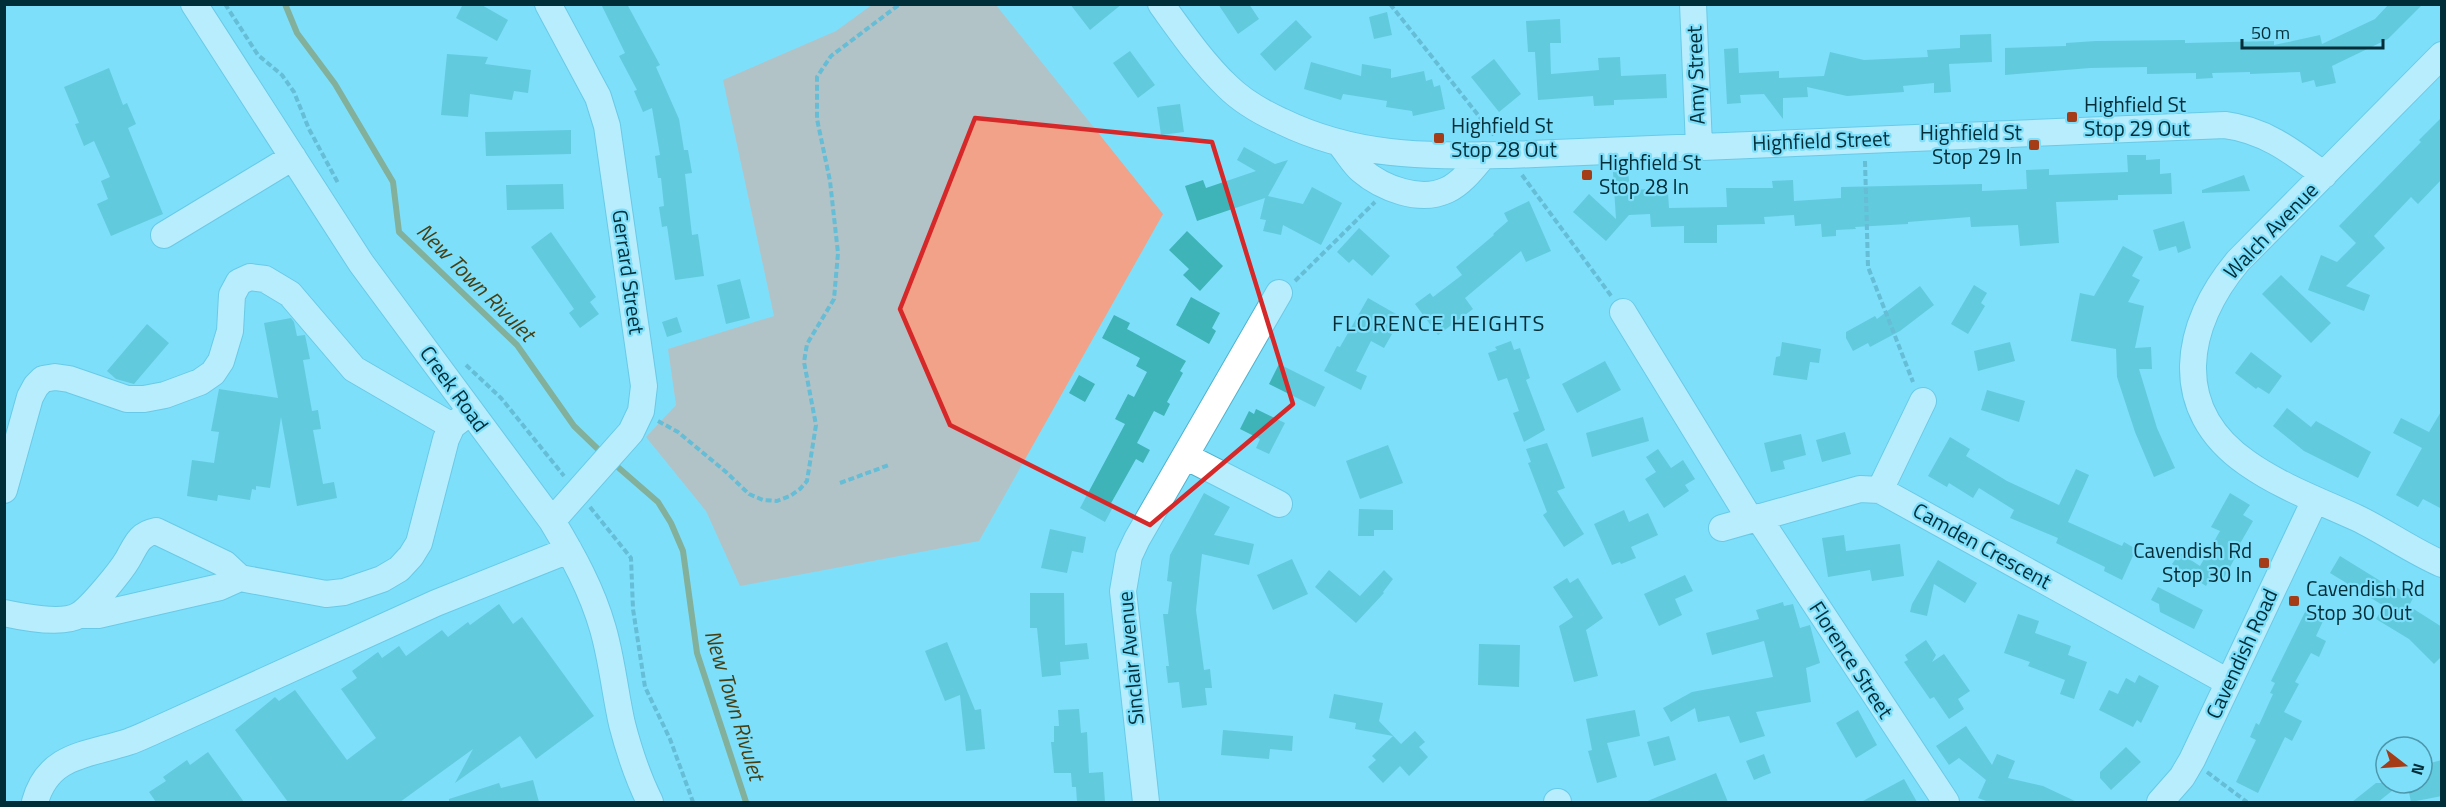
<svg xmlns="http://www.w3.org/2000/svg" width="2446" height="807" viewBox="0 0 2446 807" font-family="'Titillium Web',sans-serif">
<style>
.green{fill:#f1a288}
.lines{fill:none;stroke-linecap:round;stroke-linejoin:round}
.stream{stroke:#877825;stroke-width:6}
.building{fill:#3eb3b8}
.minor-casing{stroke:#4fb2cd;stroke-width:28}
.path{stroke:#4894a8;stroke-width:4;stroke-dasharray:6 3;stroke-linecap:butt}
.minor{stroke:#fff;stroke-width:26}
.marked{fill:none;stroke:#d62828;stroke-width:4.5;stroke-linejoin:round}
.poi-dot{fill:#a33c17;stroke:#7edffb;stroke-width:2}
.labels{text-anchor:middle;stroke-width:4.5;stroke-linejoin:round;paint-order:stroke}
.street-label{font-size:21px;fill:#002e38;stroke:#7edffb}
.poi-label{font-size:21px;fill:#002e38;stroke:#7edffb;text-anchor:start}
.water-label{font-size:22px;font-style:italic;fill:#473f12;stroke:#7edffb}
.neighbourhood-label{font-size:22px;letter-spacing:1.5px;fill:#002e38;stroke:#7edffb}
</style>
<rect width="100%" height="100%" fill="#7edffb"/>
<path class="green" d="M873,4L996,5L1163,214L979,541L740,586L706,511L646,437L676,405L668,349L774,316L723,80L836,31Z"/>
<g class="lines">
<path class="stream" d="M285,4L297,33L335,84L393,182L399,232L517,345L574,426L604,455
M612,462L658,502L671,523L683,551L697,653L746,802"/>
</g>
<path class="building" d="M463,4H480L508,20L497,41L456,18Z
M601,4H627L660,65L656,67L679,119L684,150H688L692,173L685,174L692,235L698,234L704,276L675,280L667,226L662,227L659,207L664,206L661,178H658L655,156L660,155L652,108L643,112L634,91L637,90L619,56L625,53Z
M1070,4H1122L1090,30Z
M1218,4H1249L1259,19L1238,34Z
M2389,4H2423L2388,39L2332,66L2336,83L2316,87L2314,80L2302,83L2300,72L2250,74V72L2212,73L2213,78L2196,79V73L2147,74V67L2090,68L2005,75V48L2066,46V43L2096,41L2185,40V43L2274,41V45L2320,35L2322,44L2375,19Z
M1387,12L1392,35L1374,39L1369,17Z
M1560,19L1561,43H1550L1551,74L1599,70L1598,58L1620,57L1621,76L1666,74L1667,98L1614,100V105L1594,106L1593,96L1538,100L1535,52H1528L1526,21Z
M1296,20L1312,37L1275,71L1260,54Z
M1991,34L1992,62L1949,64L1951,92L1934,93V83L1903,86L1904,92L1847,96L1807,87L1808,97L1783,98V119L1764,94L1740,95L1741,103L1727,104L1724,49L1738,48L1739,73L1779,71V78L1824,76L1830,52L1864,60L1928,57L1927,50L1960,48V35Z
M1130,51L1155,85L1138,98L1113,63Z
M447,54L488,57L485,64L531,70L528,93L514,91L512,100L470,94L468,117L441,115Z
M1494,59L1521,94L1499,112L1471,77Z
M1311,62L1361,76L1362,64L1391,69V78L1424,71L1426,81L1432,79L1434,87L1440,85L1445,109L1413,116L1412,111L1386,107L1387,101L1343,94L1341,100L1304,89Z
M109,68L123,105L127,103L136,124L128,128L163,214L111,236L97,204L108,199L101,181L110,177L94,141L84,146L75,124L79,123L64,87Z
M1180,104L1184,132L1161,135L1157,107Z
M2442,117V179L2418,204L2411,197L2374,236L2385,248L2346,286L2370,295L2364,311L2308,290L2321,255L2337,262L2356,243L2339,226L2421,142L2419,140Z
M571,130V154L486,156L485,132Z
M1244,147L1275,164L1288,160L1268,196L1303,204L1312,187L1342,203L1321,245L1283,225L1281,235L1263,231L1266,220L1260,219L1265,198L1197,221L1185,186L1203,180L1206,188L1256,171L1237,160Z
M2127,155H2146V160L2160,159V174L2171,173L2172,194L2118,195V200L2056,202L2059,243L2020,246L2018,225L1971,227L1970,217L1908,222V224L1855,227L1856,229L1836,230V236L1822,237L1821,224L1795,226L1794,215L1764,217L1765,224L1717,225V243H1684V226L1651,227L1650,214L1629,215L1606,241L1573,212L1589,194L1616,219L1613,172L1628,171L1630,190L1651,189V194L1668,193L1669,208L1727,207L1726,188H1773L1772,181L1793,180L1794,201L1841,198V187L1982,184V191L2027,189L2026,170L2049,169V175L2128,172Z
M2244,175L2250,191L2202,193V190Z
M563,184L564,209L507,210L506,185Z
M1529,201L1551,251L1526,262L1521,251L1465,298L1473,309L1438,335L1415,304L1430,293L1433,297L1462,275L1456,267L1494,235L1493,234L1508,221L1504,213Z
M2184,221L2191,248L2178,253L2176,246L2159,251L2153,230Z
M1359,228L1390,256L1372,276L1353,259L1349,263L1337,252Z
M1187,231L1223,266L1200,291L1183,275L1189,269L1169,250Z
M551,232L596,297L590,302L599,314L580,328L569,313L574,309L531,247Z
M2123,246L2143,257L2132,276L2140,280L2128,302L2144,306L2135,348L2151,347L2152,369H2139L2157,428L2175,468L2154,477L2135,432L2117,377L2116,349L2071,341L2080,293L2094,296Z
M2281,275L2331,323L2311,343L2262,294Z
M740,279L750,318L726,324L717,285Z
M1974,285L1987,293L1981,303L1985,306L1968,334L1951,324Z
M1920,286L1934,305L1900,331L1870,347L1868,343L1853,351L1846,338V332L1875,316L1877,319Z
M1191,297L1220,313L1212,328L1216,331L1209,344L1176,325Z
M1368,298L1396,314L1386,331L1392,334L1384,348L1371,341L1356,371L1367,376L1361,390L1324,371L1337,346L1340,347Z
M1114,315L1130,323L1127,329L1186,361L1180,371L1183,373L1167,402L1170,404L1164,416L1154,411L1137,443L1150,450L1143,463L1136,459L1110,505L1113,507L1105,522L1080,508L1125,424L1115,419L1128,394L1134,397L1147,372L1136,366L1140,358L1102,338Z
M677,317L682,332L667,337L662,322Z
M291,318L294,322L297,336L305,335L310,359L303,360L312,411L318,410L321,429L313,430L323,484L334,482L337,498L297,506L281,417L270,488L256,486V490L252,489L250,500L218,495L217,501L187,496L192,460L214,463L219,432L211,431L219,389L278,398L264,323Z
M147,324L169,343L134,384L116,379L107,371Z
M1511,341L1514,350L1520,348L1530,378L1526,380L1545,430L1524,442L1513,413L1519,411L1507,378L1498,381L1488,353L1497,350L1495,347Z
M1782,342L1821,349L1819,363L1810,362L1807,380L1773,375L1776,357L1780,356Z
M2010,342L2015,361L1978,371L1974,351Z
M2251,352L2282,376L2269,394L2258,387L2256,389L2235,373Z
M1605,361L1621,390L1577,413L1562,384Z
M1279,364L1325,387L1315,407L1269,384Z
M1079,375L1095,384L1085,402L1069,393Z
M1987,390L2025,401L2019,422L1981,410Z
M2287,408L2311,427L2316,421L2371,452L2358,478L2304,451L2273,426Z
M1256,409L1285,423L1269,454L1256,448L1260,439L1240,429L1249,411L1254,414Z
M2442,410V509L2423,499L2418,507L2396,495L2422,448L2393,433L2401,418L2429,432Z
M1643,417L1649,441L1592,457L1586,433Z
M1845,432L1851,454L1822,462L1816,440Z
M1801,434L1806,455L1783,461L1785,469L1771,472L1764,443Z
M1950,437L1970,449L1966,456L2007,481L2059,505L2076,469L2089,475L2068,522L2122,546L2124,542L2136,549L2122,580L2104,571L2105,567L2056,543L2058,538L2010,518L2014,510L1979,488L1973,498L1949,483L1947,487L1928,476Z
M1547,443L1565,488L1557,491L1584,534L1564,547L1543,515L1547,512L1528,463L1531,462L1526,449Z
M1388,445L1403,483L1360,499L1346,461Z
M1658,449L1671,468L1683,460L1695,479L1685,485L1689,491L1664,508L1645,479L1656,472L1646,457Z
M1204,493L1230,507L1214,535L1254,544L1249,565L1202,554L1196,610L1204,670L1210,669L1212,688H1205L1207,705L1182,708L1179,682L1168,683L1166,666H1169L1163,614H1168L1172,582L1167,581L1170,555Z
M2230,493L2250,505L2243,515L2253,521L2234,554L2236,556L2222,582L2211,576L2206,586L2172,564L2180,553L2200,566L2220,531L2211,527Z
M1359,509L1393,510V530H1374V536H1358Z
M1624,510L1629,522L1648,513L1658,535L1631,547L1636,558L1621,564L1620,562L1612,565L1594,524Z
M1050,529L1086,537L1083,553L1072,551L1067,573L1041,568Z
M1844,535L1846,551L1900,544L1904,576L1872,581L1870,570L1828,577L1822,538Z
M2340,556L2395,590L2396,587L2413,598L2409,606L2442,627V656L2434,664L2409,639L2376,619L2384,606L2330,573Z
M1292,559L1308,594L1273,610L1257,575Z
M1938,560L1977,583L1965,603L1934,584L1927,616L1910,612L1912,604Z
M1329,570L1360,596L1384,570L1393,579L1383,592L1384,593L1356,623L1315,587Z
M1685,575L1693,591L1675,599L1682,615L1659,626L1644,594Z
M1567,578L1570,583L1578,578L1603,618L1586,630L1598,676L1574,682L1559,626L1573,617L1553,587Z
M2158,587L2203,610L2194,629L2160,612L2159,604L2151,600Z
M1030,593H1064L1065,645L1087,643L1089,659L1060,662L1061,675L1042,677L1037,628H1030Z
M1783,602L1784,606L1793,604L1800,628L1810,625L1820,663L1806,668L1811,702L1756,712L1765,736L1740,743L1729,716L1698,722L1695,708L1671,722L1663,708L1692,692L1773,677L1764,641L1712,655L1706,633L1759,619L1756,610Z
M499,604L513,624L522,617L594,716L536,759L520,736L455,783L473,749L400,802H288L235,730L275,697L279,701L295,690L347,760L376,738L341,689L357,678L352,671L378,652L382,658L399,646L406,656L442,630L448,637L468,622L470,625Z
M2307,608L2325,617L2316,636L2326,641L2319,657L2311,653L2295,682L2299,684L2284,712L2302,721L2292,741L2285,737L2258,793L2236,782L2256,740L2250,737L2256,723L2259,725L2273,694L2270,693L2275,683L2271,681Z
M2018,614L2039,621L2035,633L2071,646L2068,655L2087,662L2074,699L2060,694L2065,680L2028,666L2030,662L2004,653Z
M1926,640L1936,655L1932,662L1944,654L1970,691L1958,699L1964,709L1949,719L1934,697L1930,699L1904,662L1908,660L1905,655Z
M947,642L975,710L981,709L985,749L966,751L960,695L945,701L925,651Z
M1479,644L1520,645L1519,687L1478,685Z
M2139,675L2159,686L2141,723L2137,720L2133,727L2099,710L2109,690L2118,694L2126,678L2135,683Z
M1334,694L1383,703L1379,721L1401,744L1415,731L1425,742L1419,747L1428,757L1409,776L1400,766L1383,783L1368,767L1376,760L1372,756L1393,736L1355,729L1356,723L1329,718Z
M1079,709L1081,733L1087,732L1089,773L1103,772L1105,802H1077L1076,787H1072L1071,773H1054L1051,742H1054V726H1059L1058,710Z
M1635,710L1640,736L1607,743L1617,777L1597,783L1588,751L1592,750L1586,719Z
M1858,710L1877,745L1856,758L1836,723Z
M1966,726L1992,765L1997,754L2015,761L2008,778L2043,786L2077,802H1989L1978,798L1986,780L1959,758L1949,765L1936,746Z
M1223,730L1293,736L1292,751L1270,749L1269,759L1221,755Z
M1669,736L1676,760L1654,766L1647,742Z
M2126,747L2141,762L2111,790L2100,778V772Z
M208,752L244,802H156L149,792L166,781L163,777L187,760L190,765Z
M1764,754L1771,773L1754,780L1746,761Z
M2442,760V796L2411,802L2407,783H2422V765Z
M1716,773L1728,802H1645Z
M1904,779L1917,802H1861Z
M533,780L539,802H449V799L499,783L501,788Z
M2376,783H2402L2378,802H2352Z"/>
<g class="lines">
<defs>
<path id="minor" d="M194,4L361,263L552,521C573,556 592,590 603,629C612,660 615,693 622,724C629,751 638,778 650,802
M548,4L598,97L607,126L644,386L641,411L631,432L552,521
M1161,4C1182,33 1202,62 1227,86C1243,102 1261,112 1281,121C1357,158 1427,156 1509,155L2225,125C2265,130 2293,152 2324,175
M1693,4L1699,146
M2442,55L2238,261C2184,325 2169,409 2247,463C2281,487 2320,501 2357,518C2386,532 2412,551 2442,564
M1340,144C1347,152 1353,163 1361,170C1382,188 1420,203 1447,190C1462,183 1473,168 1484,155
M164,235L293,157
M1623,312L1750,519
M1185,456L1279,504
M4,490L30,397L36,386L43,379L55,377L69,379L127,399H144L165,395L200,382L213,373L221,361L230,331L232,295L239,282L250,277L265,279L290,294L354,369L452,426
M1880,490L1923,401
M1758,517L1946,802
M1722,528L1860,489L1880,490L2228,682
M4,613C22,617 63,625 79,615C91,608 121,571 128,559C136,545 139,534 156,531L225,564L240,578L326,594L344,592L382,579L399,569L411,556L419,543L446,439L452,426L465,416
M79,615H98L220,587L240,578
M35,802C48,754 88,755 128,742C137,739 145,735 154,731L436,603L569,550
M1146,802L1123,591L1129,556L1137,539L1279,293
M1557,802H1558
M2160,802L2182,777L2192,760L2315,500"/>
</defs>
<use href="#minor" class="minor-casing"/>
<path class="path" d="M225,4L258,55L282,75L294,92L309,129L338,183
M1390,4L1494,135
M1865,161L1868,267L1913,382
M1522,175L1612,297
M1295,281L1375,202
M466,365L501,398L564,476
M658,421L678,432L726,472L749,494L763,500L777,501L790,496L800,489L807,481L816,425L804,362L807,344L834,299L838,253L830,181L817,119V77L831,56L900,4
M840,483L889,465
M590,507L631,558L633,609L645,687L670,739L693,802
M2207,772L2247,802"/>
<use href="#minor" class="minor"/>
</g>
<path d="M0 0H2446V807H0ZM975,118L1212,142L1293,404L1150,525L950,425L900,309Z" fill="#7edffb" fill-opacity=".55" fill-rule="evenodd"/>
<path class="marked" d="M975,118L1212,142L1293,404L1150,525L950,425L900,309Z"/>
<g class="poi-dot">
<rect x="2066" y="111" width="12" height="12" rx="3"/>
<rect x="1433" y="132" width="12" height="12" rx="3"/>
<rect x="2028" y="139" width="12" height="12" rx="3"/>
<rect x="1581" y="169" width="12" height="12" rx="3"/>
<rect x="2258" y="557" width="12" height="12" rx="3"/>
<rect x="2288" y="595" width="12" height="12" rx="3"/>
</g>
<g class="labels">
<g class="street-label">
<text transform="translate(1696 75) rotate(-92)" y="7">Amy Street</text>
<text transform="translate(1821 141) rotate(-2)" y="7">Highfield Street</text>
<text transform="translate(2271 231) rotate(-46)" y="7">Walch Avenue</text>
<text transform="translate(628 272) rotate(82)" y="7">Gerrard Street</text>
<text transform="translate(454 389) rotate(54)" y="7">Creek Road</text>
<text transform="translate(1982 546) rotate(29)" y="7">Camden Crescent</text>
<text transform="translate(2242 654) rotate(-65)" y="7">Cavendish Road</text>
<text transform="translate(1131 658) rotate(-95)" y="7">Sinclair Avenue</text>
<text transform="translate(1851 660) rotate(57)" y="7">Florence Street</text>
</g>
<g class="poi-label">
<text x="2084" y="112">Highfield St<tspan x="2084" dy="24">Stop 29 Out</tspan></text>
<text x="1451" y="133">Highfield St<tspan x="1451" dy="24">Stop 28 Out</tspan></text>
<text x="2022" y="140" text-anchor="end">Highfield St<tspan x="2022" dy="24">Stop 29 In</tspan></text>
<text x="1599" y="170">Highfield St<tspan x="1599" dy="24">Stop 28 In</tspan></text>
<text x="2252" y="558" text-anchor="end">Cavendish Rd<tspan x="2252" dy="24">Stop 30 In</tspan></text>
<text x="2306" y="596">Cavendish Rd<tspan x="2306" dy="24">Stop 30 Out</tspan></text>
</g>
<g class="water-label">
<text transform="translate(476 282) rotate(45)" y="8">New Town Rivulet</text>
<text transform="translate(735 705) rotate(73)" y="8">New Town Rivulet</text>
</g>
<g class="neighbourhood-label">
<text x="1439" y="331">FLORENCE HEIGHTS</text>
</g>
</g>
<rect width="2446" height="807" fill="none" stroke="#002e38" stroke-width="12"/>
<g transform="translate(2404 765) rotate(107)"><circle r="28" fill="#7edffb" stroke="#4c98ad" stroke-width="1.5"/>
<path d="M0-4.5L10 22L0 15L-10 22Z" fill="#a33c17"/>
<text y="-9" font-size="16" font-weight="bold" text-anchor="middle" fill="#002e38">N</text>
</g>
<path d="M2242 39v9h141v-9" fill="none" stroke="#002e38" stroke-width="3"/>
<text x="2251" y="39" font-size="18" fill="#002e38" stroke="#7edffb" stroke-width="4.5" paint-order="stroke">50 m</text>
</svg>
